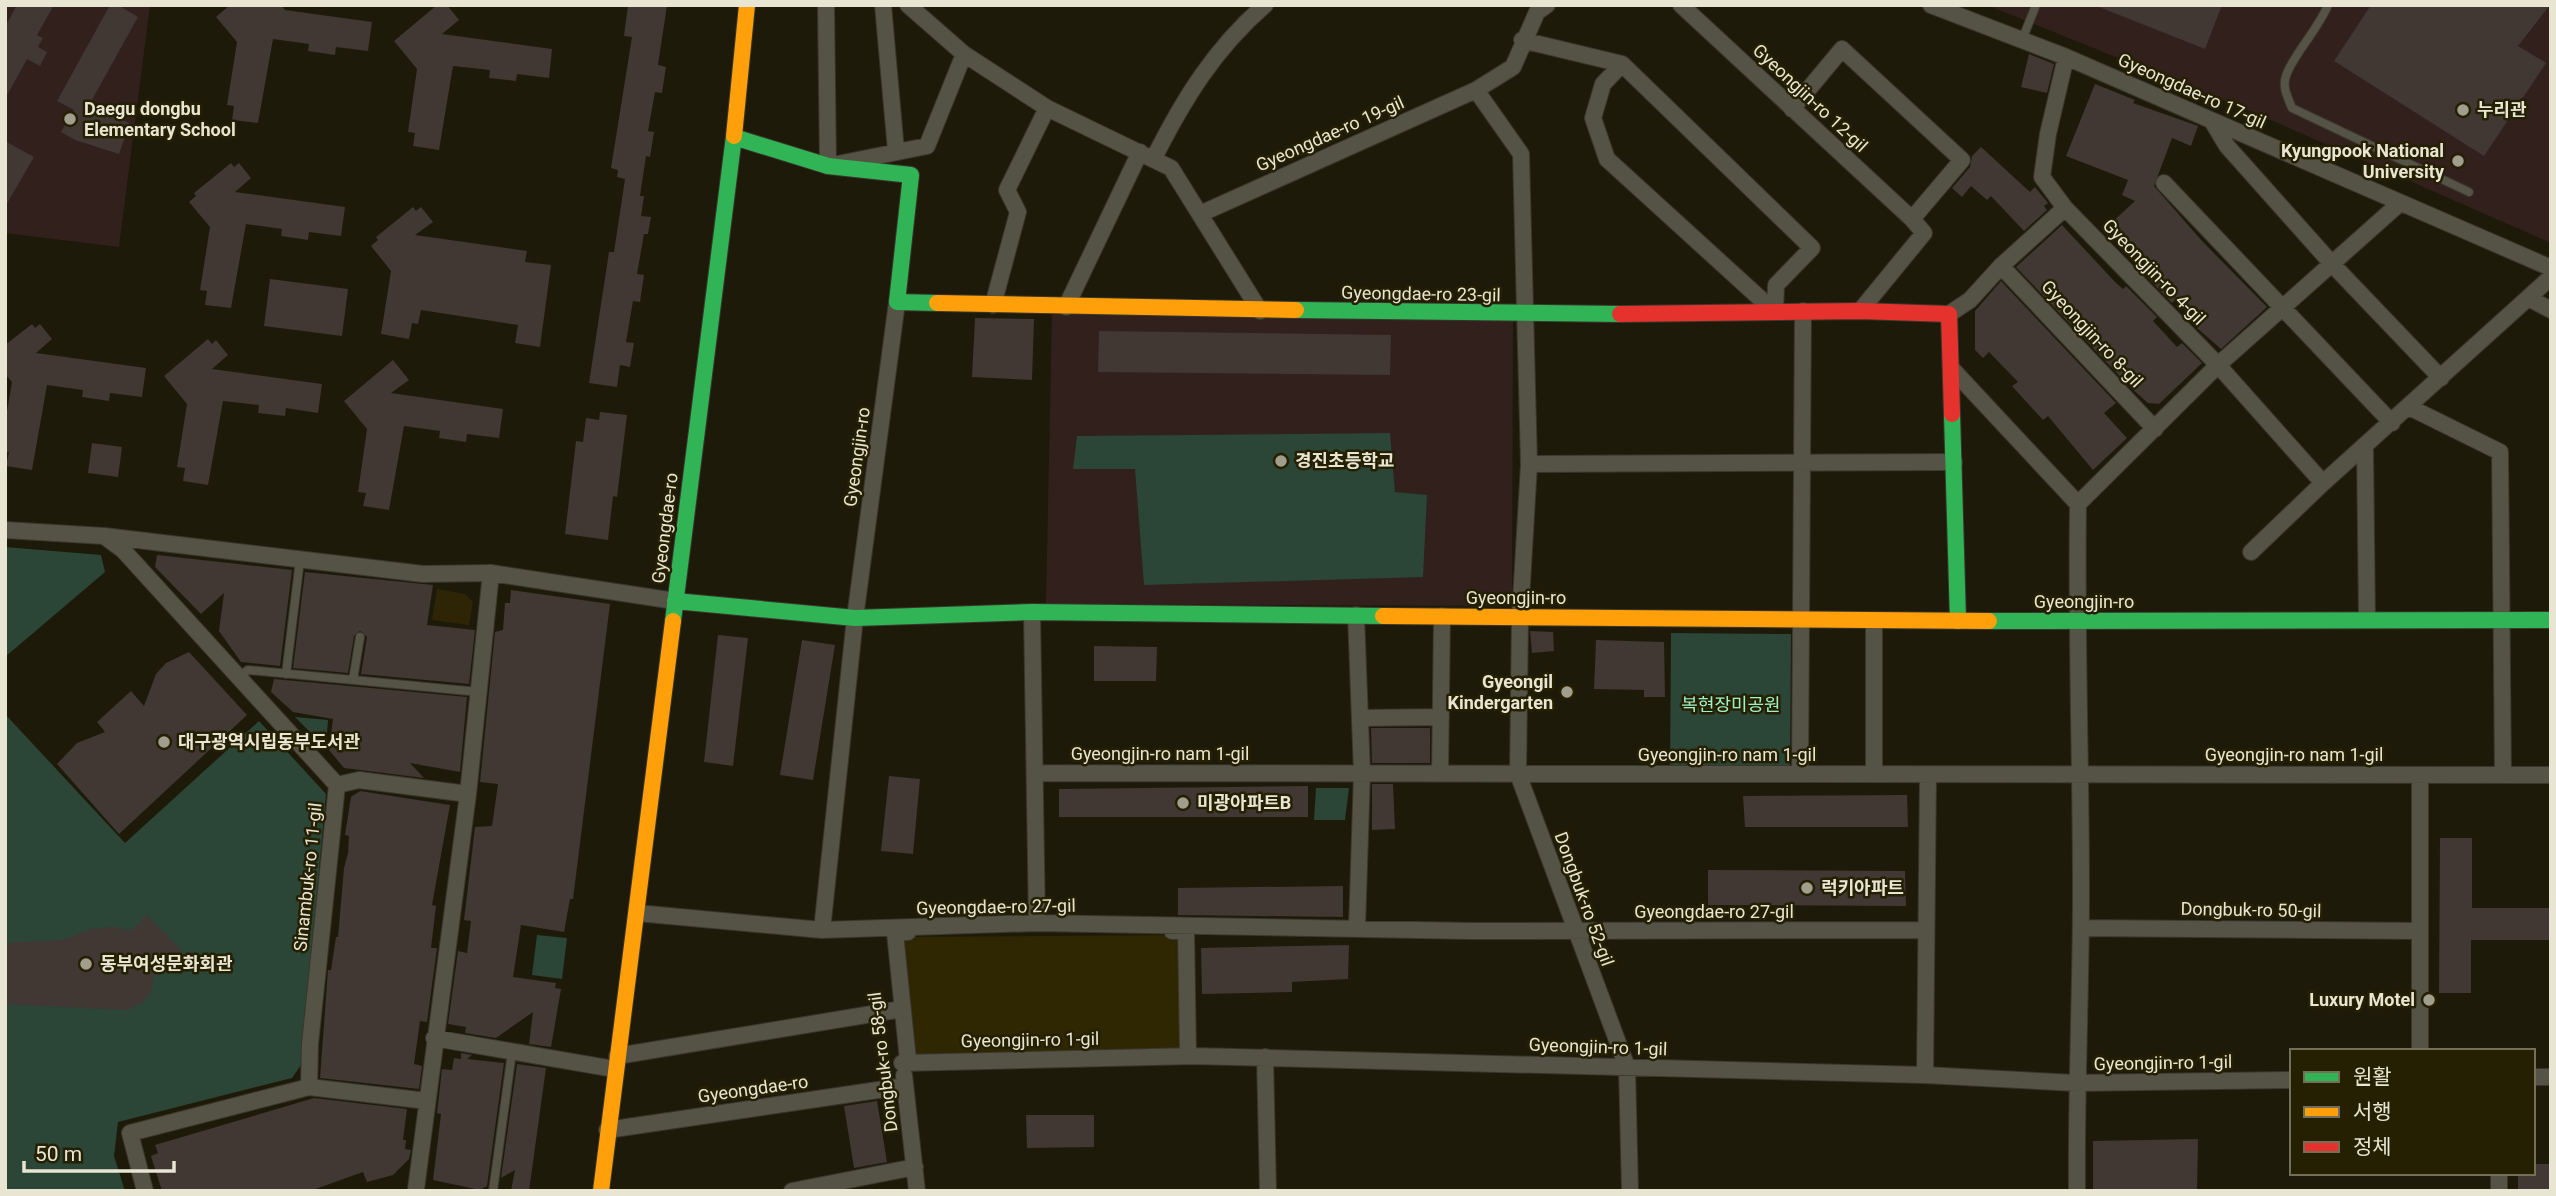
<svg xmlns="http://www.w3.org/2000/svg" width="2556" height="1196" viewBox="0 0 2556 1196" font-family="Roboto,'Noto Sans KR',sans-serif">
<style>
.built{fill:#2e2701}
.education{fill:#32201d}
.green{fill:#2b4536}
.sand{fill:#2d2506}
.building{fill:#413733}
.lines{fill:none;stroke-linecap:round;stroke-linejoin:round}
.lane-casing{stroke:#39362c;stroke-width:10}
.street-casing{stroke:#39362c;stroke-width:18}
.fast-casing{stroke:#39362c;stroke-width:18}
.slow-casing{stroke:#39362c;stroke-width:18}
.jam-casing{stroke:#39362c;stroke-width:18}
.lane{stroke:#555246;stroke-width:8}
.street{stroke:#555246;stroke-width:16}
.fast{stroke:#30b455;stroke-width:16}
.slow{stroke:#ff9f0a;stroke-width:16}
.jam{stroke:#e5322d;stroke-width:16}
.poi-dot{fill:#a19e8d;stroke:#262002;stroke-width:2.5}
.labels{text-anchor:middle;stroke-width:5;stroke-linejoin:round;paint-order:stroke}
.street-label{font-size:18px;fill:#e8e5d3;stroke:#262002}
.poi-label{font-size:18px;font-weight:bold;fill:#e8e5d3;stroke:#262002;text-anchor:start}
.park-label{font-size:18px;fill:#9df0c7;stroke:#262002}
</style>
<rect width="100%" height="100%" fill="#1e1a0a"/>
<path class="built" d="M1184,935L1187,1050L905,1058L892,937Z"/>
<path class="education" d="M5,5H150L119,247L5,233Z
M1987,5H2551V243L2257,114Z
M1052,314L1513,317L1512,606L1046,604Z"/>
<path class="green" d="M1390,433L1395,492L1427,495L1423,577L1144,585L1135,469H1073L1077,436Z
M5,547L101,555L105,572L5,657Z
M1671,633L1791,634L1790,777L1670,776Z
M5,714L125,843L259,721L326,794L301,1065L292,1078L118,1122L114,1156L125,1191H5Z
M295,717L328,720L326,748Z
M1316,788H1349L1345,820H1314Z
M537,935L567,938L562,979L532,975Z"/>
<path class="sand" d="M437,589L465,594L473,602L469,625L432,620Z"/>
<path class="building" d="M17,5H54L37,35L43,38L38,47L47,52L40,66L27,59L5,99V27Z
M110,5H118L138,17L88,107L130,123L119,154L75,140L61,132L74,110L57,101Z
M230,5H281L285,10L372,22L368,51L336,47L335,55L308,51L309,44L273,39L258,123L232,120L234,106L227,105L237,42L216,17Z
M437,5H447L459,20L442,34L552,49L549,78L517,74L516,81L489,78L490,70L453,66L439,150L413,146L415,133L408,132L417,69L394,41Z
M628,5H667L658,65L666,67L662,93L655,92L648,131L654,132L650,157L646,156L640,196H644L641,216L651,217L648,234H644L637,274L644,275L640,302L633,301L626,342L634,343L630,367L620,365L617,387L589,383L609,252H614L625,179L617,177L618,170L611,168L632,37L624,36Z
M2094,5H2222L2205,49Z
M2371,5H2550L2518,46L2546,63L2484,156L2334,61Z
M2029,54L2054,64L2047,93L2021,87Z
M2095,84L2135,100L2133,103L2198,126L2191,146L2172,138L2154,186L2202,241L2267,307L2221,349L2197,328L2200,325L2175,300L2172,303L2141,271L2148,264L2108,226L2135,201L2122,195L2128,180L2066,156Z
M5,141L34,157L5,207Z
M1981,147L2030,192L2035,187L2048,203L2044,206L2047,210L2024,231L1991,196L1987,200L1971,186L1962,197L1952,188L1970,167L1972,156Z
M231,163L234,167L239,163L251,178L235,192L345,207L341,236L309,232L308,240L281,236L282,229L246,224L231,308L205,305L207,291L200,290L210,227L189,202L196,196L194,193Z
M413,207L416,211L421,207L433,222L415,235L527,251L525,262L551,265L540,347L515,343L518,325L421,310L418,324L412,323L409,339L381,334L391,271L371,246L378,240L376,237Z
M2062,225L2116,283L2123,289L2126,286L2157,317L2153,321L2177,347L2182,343L2202,363L2159,404L2148,403L2131,388L2016,267Z
M270,279L348,289L342,336L264,326Z
M2001,281L2116,403L2104,413L2127,438L2093,470L2048,416L2043,420L2012,386L2018,382L1989,352L1983,358L1975,350V311Z
M975,318L1034,319L1032,380L972,377Z
M32,324L35,328L40,324L52,339L36,353L146,368L142,397L110,393L109,401L82,397L83,390L47,385L32,470L6,466L9,452H5V423L12,382L5,374V345Z
M1099,331L1391,335L1390,375L1098,372Z
M208,339L212,344L216,340L228,355L212,369L322,384L318,413L286,408L285,416L258,413L259,405L223,401L208,485L183,481L185,468L177,467L187,404L164,376Z
M393,360L409,380L391,393L503,409L499,438L467,434L466,442L439,438L440,431L404,426L389,510L363,506L366,493L358,492L367,429L344,401Z
M600,412L627,415L617,497L613,496L608,540L565,534L576,441L583,442L586,418L599,420Z
M92,443L122,447L118,477L88,473Z
M157,555L292,570L280,666L241,662L219,631L224,593L201,614L155,567Z
M305,572L433,585L427,625L475,630L469,684L361,674L367,637L360,631L354,636L348,673L293,668Z
M511,590L610,604L573,899H570L564,932L521,925L513,977L556,983L555,988L561,989L551,1047L529,1044L533,1012L496,1038L465,1033L466,1027L448,1024L458,951L467,953L471,921L464,920L475,827L492,826L498,784L480,782L495,632L503,630L505,603H510Z
M1530,631L1553,632L1554,651L1532,653Z
M718,635L748,638L733,766L704,762Z
M802,640L835,645L813,780L780,775Z
M1596,640L1664,642L1665,697H1644V690L1594,689Z
M1094,646L1157,647L1156,681H1094Z
M189,652L247,715L119,834L57,764L77,743L105,732L97,722L131,691L144,706L156,674L166,663Z
M274,679L467,697L460,772L410,763L424,778L344,768L329,750L333,719L293,712L271,692Z
M1371,728H1430V763H1372Z
M889,776L920,779L913,854L881,851Z
M1372,784H1393L1395,829L1372,830Z
M1308,786V817H1059V789Z
M360,791L450,805L432,905L436,906L431,948H437L427,1022L420,1021L414,1064L422,1066L419,1089L320,1078L328,970H331L336,937H338L344,868L348,853L349,836L345,835L351,797Z
M1907,795L1908,827H1745L1743,796Z
M2440,838H2472V908H2551V940H2471V993H2439Z
M1708,870L1905,871L1906,906L1708,905Z
M1343,886V917L1178,915V888Z
M147,915L182,951L153,977L152,990L142,1003L126,1010L5,1004V943L64,940L91,929L112,927L131,931Z
M1349,945L1348,979L1292,982V992L1202,994L1201,948Z
M461,1053L472,1055L467,1059L504,1063L487,1186L480,1190L433,1180L441,1114L437,1113L442,1069L452,1070L454,1058L461,1059Z
M517,1064L546,1068L529,1191H511L515,1170L501,1178Z
M314,1098L407,1109L403,1140H406L405,1149L411,1150L409,1159L393,1175L367,1182L363,1172L310,1191H162L151,1156L158,1153L155,1145Z
M877,1101L887,1162L854,1168L844,1106Z
M1026,1115H1094V1147L1027,1148Z
M2198,1139L2197,1191H2093V1141Z
M2533,1164H2551V1191H2518V1173H2533Z"/>
<g class="lines">
<defs>
<path id="lane" d="M2328,5C2319,28 2291,58 2286,76C2282,87 2288,98 2292,108L2469,192
M2022,40L2036,5
M286,674L300,560
M239,677L248,670L479,692
M353,680L360,637
M493,1191L512,1052"/>
<path id="street" d="M826,5L828,166L927,146L964,54
M883,5L896,151
M908,5L964,54L1047,108L1171,168L1260,311
M1547,5L1537,12L1513,67L1476,90L1521,154L1529,464L1520,617L1518,774L1627,1067L1630,1191
M1681,5L1912,219
M1931,5L2066,57L2551,268
M1522,40L1622,64
M2066,57L2048,134L2042,177L2065,208L2218,365L2323,483L2528,298L2551,310
M1622,64L1812,248L1776,285L1775,312L1607,159L1593,118L1603,84Z
M1792,109L1842,49L1962,160L1912,219L1924,233L1860,311
M2212,121L2227,146L2333,265L2441,378
M1154,158C1183,100 1215,48 1265,5
M2164,183L2392,423
M1200,214L1476,90
M2001,266L2155,429
M2528,298L2551,277
M993,305L1018,212L1007,190L1047,108
M1066,307L1140,152
M1949,314L1970,300L2001,266L2065,208
M1952,369L2078,504
M2409,407L2500,452L2503,775
M2365,448L2367,619
M1529,464L1954,462
M5,530L104,536L423,574L491,573L675,601
M104,536L123,550L337,785L310,1044L309,1087L130,1133L145,1191
M2251,552L2323,483
M1032,612L1037,923
M1356,615L1362,773L1357,928
M1874,621V774
M1360,718L1441,717
M1035,773L2551,775
M1440,774L1442,616
M1800,774L1803,311
M2420,775V1051
M337,785L359,780L468,794
M637,913L822,930L1037,923L1471,931L1926,930
M2081,928L2420,931
M822,930L855,618L897,302
M1172,931H1186L1188,1055
M908,932L895,933L908,1060
M434,1038L614,1069
M617,1056L896,1010
M1265,1057L1268,1191
M902,1063L1194,1056L1925,1075L2076,1083L2292,1080
M904,1075L917,1191
M1925,1075L1928,774
M2533,1077H2551
M309,1087L427,1101
M607,1130L905,1086
M2499,1173V1191
M416,1189L468,794L491,573
M792,1191L915,1167
M2077,1191C2076,1091 2081,992 2081,893C2081,763 2076,633 2078,504L2218,365L2400,203"/>
<path id="fast" d="M734,137L828,166L911,175L897,302L937,303
M1296,310L1620,314
M1952,414L1958,621
M675,601L855,618L1032,612L1383,616
M673,621L734,136
M1989,621L2551,620"/>
<path id="slow" d="M734,136L747,5
M937,303L1296,310
M1383,616L1989,621
M601,1191L673,621"/>
<path id="jam" d="M1620,314L1860,311L1949,314L1952,414"/>
</defs>
<use href="#lane" class="lane-casing"/>
<use href="#street" class="street-casing"/>
<use href="#fast" class="fast-casing"/>
<use href="#slow" class="slow-casing"/>
<use href="#jam" class="jam-casing"/>
<use href="#lane" class="lane"/>
<use href="#street" class="street"/>
<use href="#fast" class="fast"/>
<use href="#slow" class="slow"/>
<use href="#jam" class="jam"/>
</g>
<g class="poi-dot">
<circle cx="2463" cy="110" r="7"/>
<circle cx="70" cy="119" r="7"/>
<circle cx="2458" cy="161" r="7"/>
<circle cx="1281" cy="461" r="7"/>
<circle cx="1567" cy="692" r="7"/>
<circle cx="164" cy="742" r="7"/>
<circle cx="1183" cy="803" r="7"/>
<circle cx="1807" cy="888" r="7"/>
<circle cx="86" cy="964" r="7"/>
<circle cx="2429" cy="1000" r="7"/>
</g>
<g class="labels">
<g class="street-label">
<text transform="translate(2192 91) rotate(24)" y="6">Gyeongdae-ro 17-gil</text>
<text transform="translate(1810 98) rotate(43)" y="6">Gyeongjin-ro 12-gil</text>
<text transform="translate(1330 134) rotate(-24)" y="6">Gyeongdae-ro 19-gil</text>
<text transform="translate(2154 272) rotate(46)" y="6">Gyeongjin-ro 4-gil</text>
<text transform="translate(1421 294) rotate(1)" y="6">Gyeongdae-ro 23-gil</text>
<text transform="translate(2092 334) rotate(47)" y="6">Gyeongjin-ro 8-gil</text>
<text transform="translate(857 457) rotate(-82)" y="6">Gyeongjin-ro</text>
<text transform="translate(665 528) rotate(-83)" y="6">Gyeongdae-ro</text>
<text x="1516" y="604">Gyeongjin-ro</text>
<text x="2084" y="608">Gyeongjin-ro</text>
<text x="1160" y="760">Gyeongjin-ro nam 1-gil</text>
<text x="1727" y="761">Gyeongjin-ro nam 1-gil</text>
<text x="2294" y="761">Gyeongjin-ro nam 1-gil</text>
<text transform="translate(308 877) rotate(-84)" y="6">Sinambuk-ro 11-gil</text>
<text transform="translate(1584 899) rotate(70)" y="6">Dongbuk-ro 52-gil</text>
<text transform="translate(996 907) rotate(-1)" y="6">Gyeongdae-ro 27-gil</text>
<text transform="translate(2251 910) rotate(1)" y="6">Dongbuk-ro 50-gil</text>
<text x="1714" y="918">Gyeongdae-ro 27-gil</text>
<text transform="translate(1030 1040) rotate(-1)" y="6">Gyeongjin-ro 1-gil</text>
<text transform="translate(1598 1047) rotate(2)" y="6">Gyeongjin-ro 1-gil</text>
<text transform="translate(883 1062) rotate(-97)" y="6">Dongbuk-ro 58-gil</text>
<text transform="translate(2163 1063) rotate(-1)" y="6">Gyeongjin-ro 1-gil</text>
<text transform="translate(753 1089) rotate(-8)" y="6">Gyeongdae-ro</text>
</g>
<g class="poi-label">
<text x="84" y="115">Daegu dongbu<tspan x="84" dy="21">Elementary School</tspan></text>
<text x="2477" y="116">누리관</text>
<text x="2444" y="157" text-anchor="end">Kyungpook National<tspan x="2444" dy="21">University</tspan></text>
<text x="1295" y="467">경진초등학교</text>
<text x="1553" y="688" text-anchor="end">Gyeongil<tspan x="1553" dy="21">Kindergarten</tspan></text>
<text x="178" y="748">대구광역시립동부도서관</text>
<text x="1197" y="809">미광아파트B</text>
<text x="1821" y="894">럭키아파트</text>
<text x="100" y="970">동부여성문화회관</text>
<text x="2415" y="1006" text-anchor="end">Luxury Motel</text>
</g>
<g class="park-label">
<text x="1731" y="711">복현장미공원</text>
</g>
</g>
<rect width="2556" height="1196" fill="none" stroke="#e8e5d3" stroke-width="14"/>
<rect x="2290" y="1049" width="245" height="126" fill="#262002" stroke="#746f56" stroke-width="2"/>
<rect x="2304" y="1072" width="35" height="10" fill="#30b455" stroke="#746f56" stroke-width="2"/>
<text x="2353" y="1084" font-size="21" fill="#e8e5d3">원활</text>
<rect x="2304" y="1107" width="35" height="10" fill="#ff9f0a" stroke="#746f56" stroke-width="2"/>
<text x="2353" y="1119" font-size="21" fill="#e8e5d3">서행</text>
<rect x="2304" y="1142" width="35" height="10" fill="#e5322d" stroke="#746f56" stroke-width="2"/>
<text x="2353" y="1154" font-size="21" fill="#e8e5d3">정체</text>
<path d="M24 1161v10h150v-10" fill="none" stroke="#e8e5d3" stroke-width="3.5"/>
<text x="35" y="1161" font-size="21" fill="#e8e5d3" stroke="#262002" stroke-width="5" paint-order="stroke">50 m</text>
</svg>
